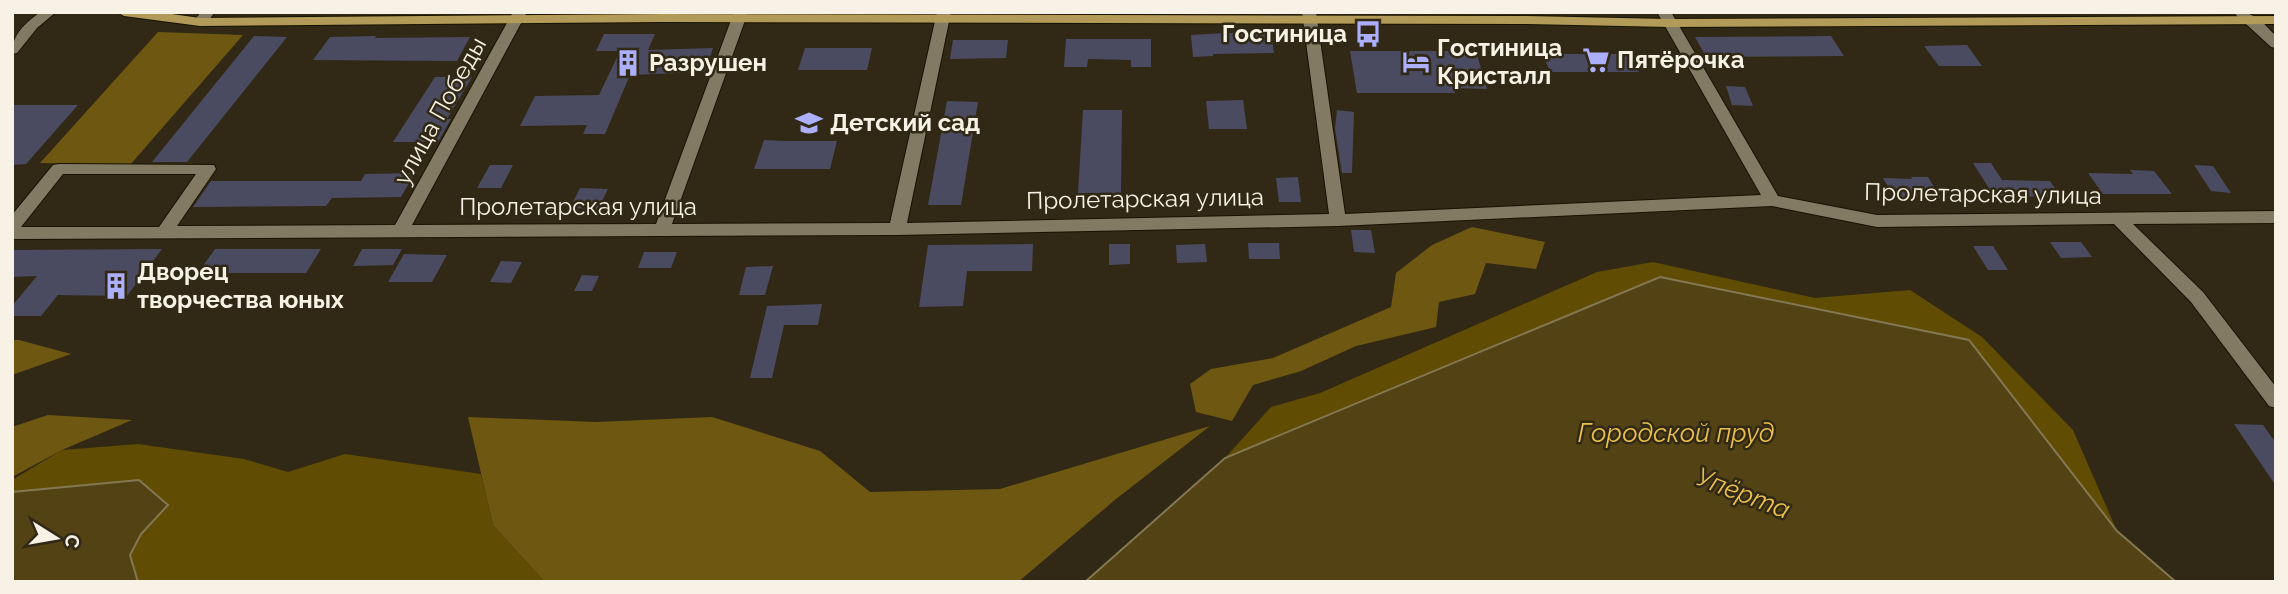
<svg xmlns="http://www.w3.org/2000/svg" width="2288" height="594" viewBox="0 0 2288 594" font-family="Raleway,sans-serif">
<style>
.green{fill:#614c03}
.forest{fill:#6e5811}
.water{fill:#524214;stroke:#847753;stroke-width:2}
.building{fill:#4a4b61}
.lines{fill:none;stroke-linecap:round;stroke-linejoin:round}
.minor-casing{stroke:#191201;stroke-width:2}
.major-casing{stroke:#191201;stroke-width:2}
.minor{fill:#837a63;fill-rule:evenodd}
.major{fill:#b29a58;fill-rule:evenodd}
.labels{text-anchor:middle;stroke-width:5;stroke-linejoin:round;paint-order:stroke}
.poi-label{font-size:24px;font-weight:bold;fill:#f7f2e5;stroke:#312915;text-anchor:start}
.street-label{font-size:24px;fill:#f7f2e5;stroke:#312915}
.water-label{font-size:26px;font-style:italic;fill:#e9c04a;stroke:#312915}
</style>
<rect width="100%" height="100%" fill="#312915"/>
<path class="green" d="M1653,262L1815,298L1910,290L1982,337L2073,430L2117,531L1969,340L1660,277L1225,458L1271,407L1320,393L1597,272Z
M138,444L244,459L288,472L345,454L481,474L493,525L545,582H138L130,555L141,534L168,505L139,480L12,492V480L62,450Z"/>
<path class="forest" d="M158,32L243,35L130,165L40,163Z
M1472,227L1545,242L1536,269L1486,263L1475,294L1439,302L1436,327L1356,346L1301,371L1253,385L1232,421L1196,412L1190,384L1211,369L1273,358L1391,307L1396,273L1432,245Z
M12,340H19L71,354L12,375Z
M48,415L132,420L62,450L12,477V427Z
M468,417L596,422L712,417L820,451L870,492L1000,489L1210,426L1116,499L1018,582H545L493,525Z"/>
<path class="water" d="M1660,277L1969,340L2117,531L2176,582H1085L1225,458Z
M139,480L168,505L141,534L130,555L138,582H12V492Z"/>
<path class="building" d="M1225,33H1271L1274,53L1213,54V56L1193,57L1191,35Z
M604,34H655L648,50L713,48L705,72L630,75L605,134H583L587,125L520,126L535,96L599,95L620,51H596Z
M254,36L287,37L187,162H152Z
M376,36L375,38L470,37L457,61L313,60L330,37Z
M1831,36L1844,56L1706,57L1695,37Z
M1066,39H1151V67H1131V60L1088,59L1087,67H1064Z
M953,40H1008L1006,58L950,59Z
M1967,45L1982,66H1939L1924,46Z
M805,48H872L867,70H798Z
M1350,51H1476L1487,89L1454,88L1455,93H1357Z
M1543,54H1630L1639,72H1550Z
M435,77H472L447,119H451L438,142H393Z
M1726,86L1745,87L1753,106L1732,105Z
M1243,100L1247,129H1209L1206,101Z
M947,101L978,102L961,205H928Z
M12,105H78L26,164L12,165Z
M1083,110H1122L1121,193H1078Z
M1337,110L1354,112L1352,173H1342L1335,129Z
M764,140L786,141H837L830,169H754Z
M1973,163H1991L2002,180L2050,181L2061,197L1994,196Z
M490,165H513L501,188H477Z
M2194,165L2213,166L2231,193L2211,191Z
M2130,170L2154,171L2172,194H2103L2088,173L2133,174Z
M415,173L401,197L332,198L326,206L193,207L211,181H361L365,174Z
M1298,177L1301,202H1279L1276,178Z
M1911,177H1928L1941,198L1894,197L1883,178L1912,179Z
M580,188L608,189L598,209L570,208Z
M1351,230H1371L1375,253L1354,252Z
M2050,242H2081L2092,257L2061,258Z
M1248,243H1279L1280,259H1249Z
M1033,244L1032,271H967L963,306L919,307L928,245Z
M1109,244H1130V264L1109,265Z
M1205,244L1207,262L1177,263L1176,245Z
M1973,246H1993L2008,270H1988Z
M162,249L127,296L58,295L41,316H12V306L37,276L12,277V250Z
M215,249H321L306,273H198Z
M362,249H402L393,265L353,266Z
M644,252H677L671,268H638Z
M404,254L447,255L432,282H388Z
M501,261L522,262L511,283L490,282Z
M773,266L765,295H739L746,267Z
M582,275L599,276L592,291H574Z
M822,304L818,325H784L772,378H750L767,306Z
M2234,424L2263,425L2276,443V486Z"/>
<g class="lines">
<defs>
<path id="minor" d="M40,12H56L37,28L17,53L12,54C12,34 25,24 40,12Z
M201,12H215L205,25L200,26L193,22Z
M513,12H527L412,225L656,224L734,12H748L672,224L890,223L937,12H951L907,223L1329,214L1302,12H1316L1345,214L1761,195L1657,12H1671L1778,196L1877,215L2276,211V223L2133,224L2203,292L2276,387V408L2269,406L2191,302L2114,224L1877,227L1772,206L1338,226L897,235L12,239V215L53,165L59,164L214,165L216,169L177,226L395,225ZM63,174H196L159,227H21Z
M2233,12C2256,12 2260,20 2276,36V48L2271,47Z"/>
<path id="major" d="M117,12H158L200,18L663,14L1527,16L1669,19L2276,16V24L1669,27L1527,24L663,22L200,26L124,16Z"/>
</defs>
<use href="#minor" class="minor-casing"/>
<use href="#major" class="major-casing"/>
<use href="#minor" class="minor"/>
<use href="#major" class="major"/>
</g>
<defs>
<symbol id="bus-bare" viewBox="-9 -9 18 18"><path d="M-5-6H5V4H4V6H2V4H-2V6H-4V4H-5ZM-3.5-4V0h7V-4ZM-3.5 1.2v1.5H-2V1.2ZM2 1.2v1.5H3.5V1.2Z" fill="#acaffb" stroke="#312915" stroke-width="2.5" paint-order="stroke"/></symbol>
<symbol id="supermarket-bare" viewBox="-9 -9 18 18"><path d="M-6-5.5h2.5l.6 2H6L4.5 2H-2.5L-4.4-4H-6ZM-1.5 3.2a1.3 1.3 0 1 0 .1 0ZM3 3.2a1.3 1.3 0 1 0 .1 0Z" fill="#acaffb" stroke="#312915" stroke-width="2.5" paint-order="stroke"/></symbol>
<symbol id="hotel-bare" viewBox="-9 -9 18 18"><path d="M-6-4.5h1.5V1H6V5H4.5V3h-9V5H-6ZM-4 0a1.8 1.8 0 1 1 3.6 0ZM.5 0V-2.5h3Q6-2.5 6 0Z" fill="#acaffb" stroke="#312915" stroke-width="2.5" paint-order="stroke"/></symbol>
<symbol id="building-bare" viewBox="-9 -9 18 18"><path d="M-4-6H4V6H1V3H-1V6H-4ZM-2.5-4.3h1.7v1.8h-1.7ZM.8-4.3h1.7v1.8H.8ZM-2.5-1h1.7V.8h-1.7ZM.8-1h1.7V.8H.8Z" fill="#acaffb" stroke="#312915" stroke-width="2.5" paint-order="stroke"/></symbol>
<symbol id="school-bare" viewBox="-9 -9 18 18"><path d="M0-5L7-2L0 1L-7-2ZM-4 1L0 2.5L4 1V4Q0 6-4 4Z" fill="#acaffb" stroke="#312915" stroke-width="2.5" paint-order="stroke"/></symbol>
</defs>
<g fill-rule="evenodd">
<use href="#bus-bare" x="1349" y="15" width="38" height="38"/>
<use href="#supermarket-bare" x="1577" y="41" width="38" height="38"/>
<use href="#hotel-bare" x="1397" y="43" width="38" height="38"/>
<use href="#building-bare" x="609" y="44" width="38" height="38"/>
<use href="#school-bare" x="790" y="104" width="38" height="38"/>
<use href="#building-bare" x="97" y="267" width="38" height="38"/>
</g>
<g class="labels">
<g class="poi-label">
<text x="1347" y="42" text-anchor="end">Гостиница</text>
<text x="1437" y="56">Гостиница<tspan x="1437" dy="28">Кристалл</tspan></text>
<text x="1617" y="68">Пятёрочка</text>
<text x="649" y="71">Разрушен</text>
<text x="830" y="131">Детский сад</text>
<text x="137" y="280">Дворец<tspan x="137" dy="28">творчества юных</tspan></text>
</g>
<g class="street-label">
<text transform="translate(440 111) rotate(-61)" y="8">улица Победы</text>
<text transform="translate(1983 194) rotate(1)" y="8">Пролетарская улица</text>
<text transform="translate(1145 199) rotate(-1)" y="8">Пролетарская улица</text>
<text x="578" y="215">Пролетарская улица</text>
</g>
<g class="water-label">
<text x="1676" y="442">Городской пруд</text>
<text transform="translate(1743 493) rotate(21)" y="9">Упёрта</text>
</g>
</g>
<rect width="2288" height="594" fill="none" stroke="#f7f2e5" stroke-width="28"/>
<g transform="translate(56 538) rotate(101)" stroke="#312915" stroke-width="5" paint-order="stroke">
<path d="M0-5L12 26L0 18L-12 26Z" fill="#f7f2e5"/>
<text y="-10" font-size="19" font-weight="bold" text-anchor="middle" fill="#f7f2e5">С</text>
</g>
</svg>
